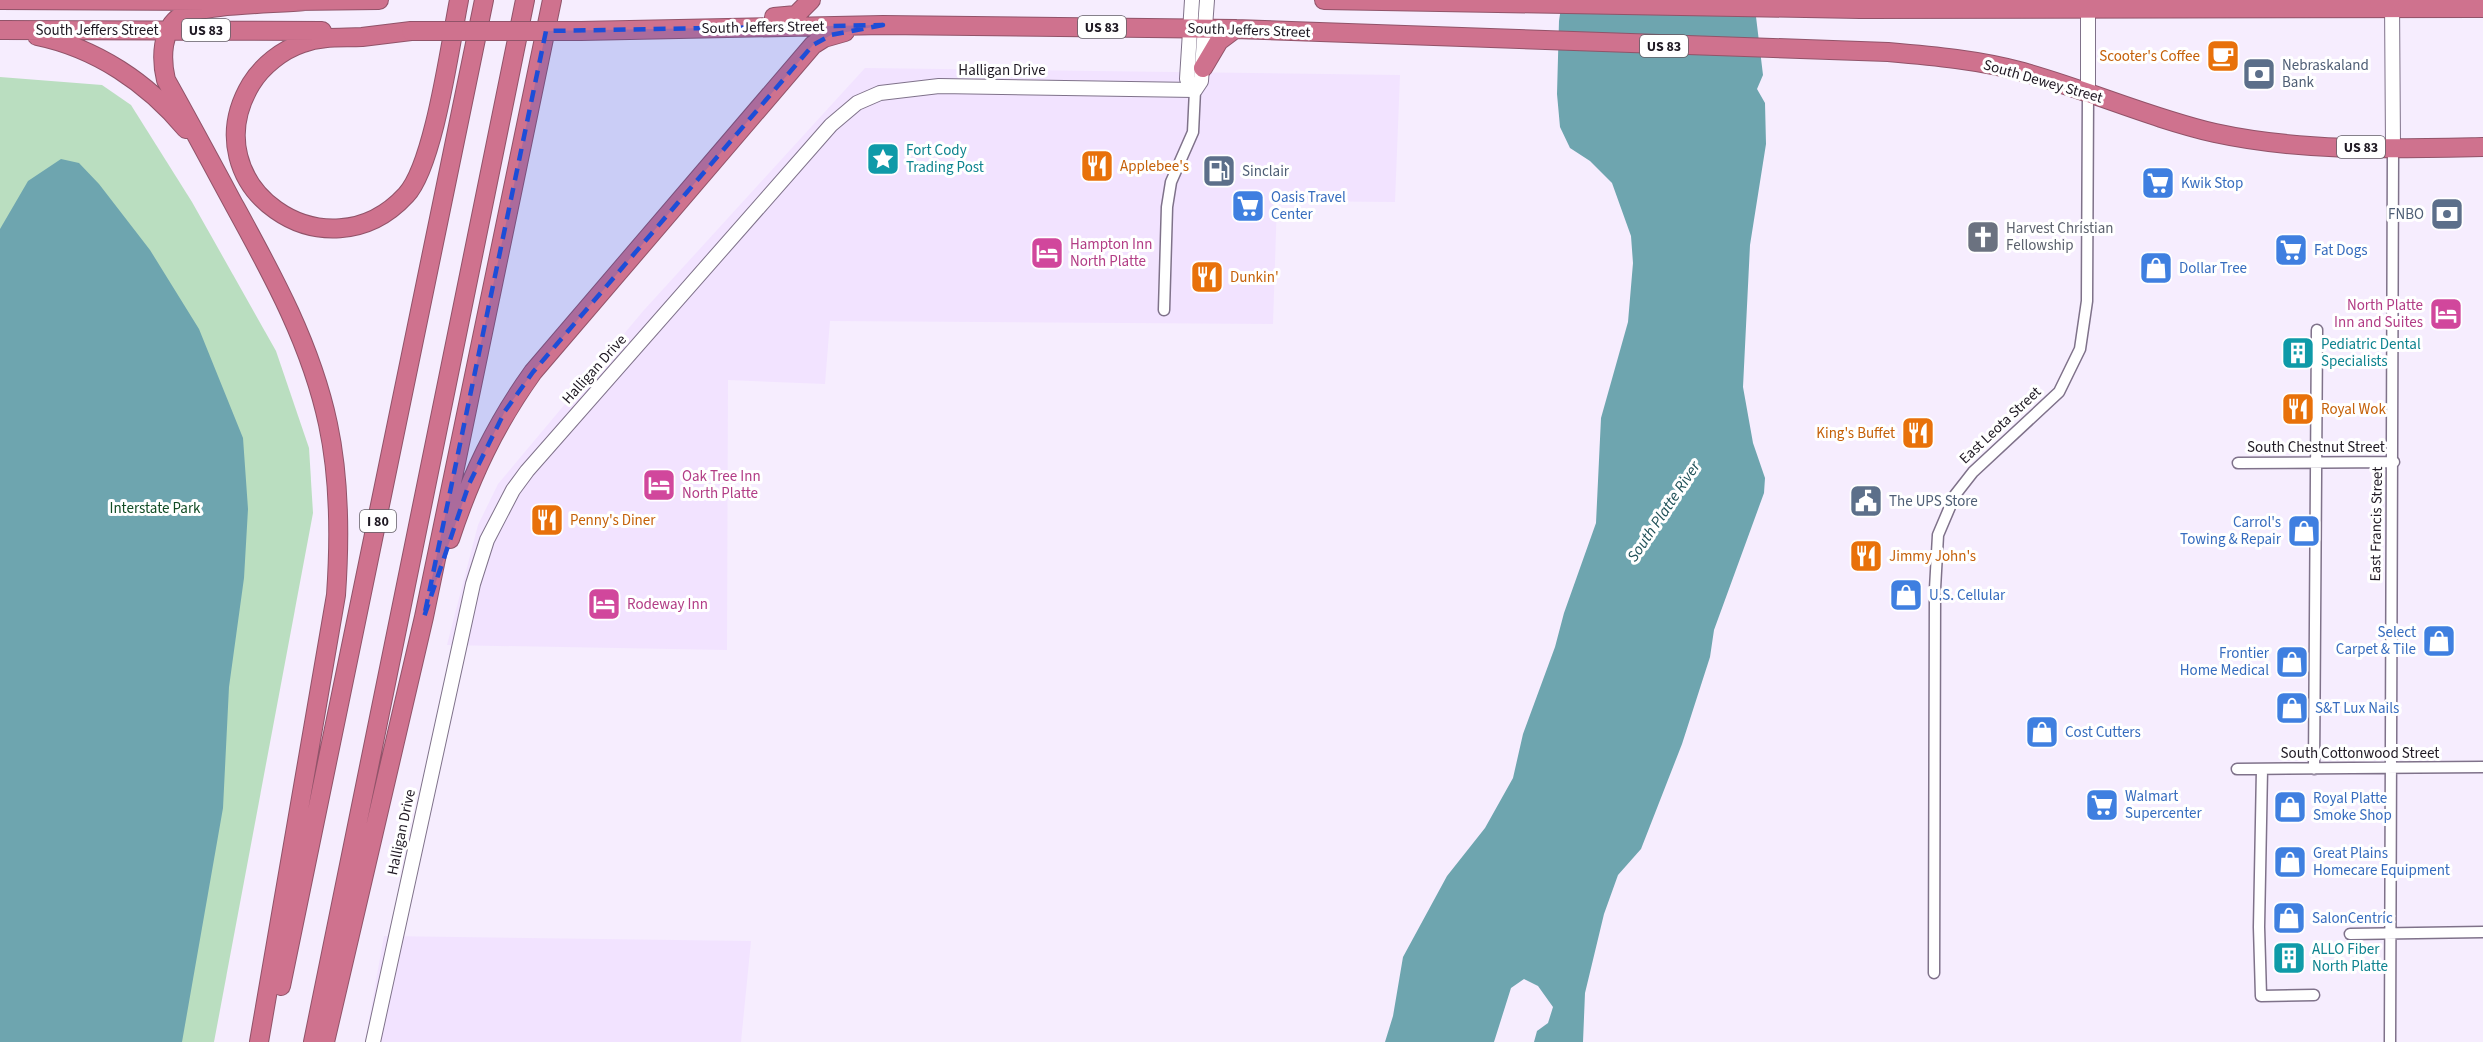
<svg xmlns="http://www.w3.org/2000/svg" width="2483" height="1042" viewBox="0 0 2483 1042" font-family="'Source Sans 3',sans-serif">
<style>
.built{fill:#f2e3ff}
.green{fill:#badec0}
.water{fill:#6ea5af}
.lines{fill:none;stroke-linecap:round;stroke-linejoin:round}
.street-casing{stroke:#7f728a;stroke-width:13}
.secondary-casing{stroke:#7f728a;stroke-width:16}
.highway-casing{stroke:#915369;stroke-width:20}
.street{stroke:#fff;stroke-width:10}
.secondary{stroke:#fff;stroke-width:14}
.highway{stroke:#cf728e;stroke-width:18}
.highway-bridge-casing{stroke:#915369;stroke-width:20;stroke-linecap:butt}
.highway-bridge{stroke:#cf728e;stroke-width:18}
.marked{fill:#1d4ed8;fill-opacity:0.2;stroke:#1d4ed8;stroke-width:4.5;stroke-dasharray:12 8;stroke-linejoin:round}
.labels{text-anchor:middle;stroke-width:6;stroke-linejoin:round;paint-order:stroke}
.shield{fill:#fff;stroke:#625e65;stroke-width:1.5}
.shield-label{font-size:14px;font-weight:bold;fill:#1f1923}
.street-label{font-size:15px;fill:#1f1923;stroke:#fff}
.food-label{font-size:15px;fill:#c56008;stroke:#fff;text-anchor:start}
.service-label{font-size:15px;fill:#4e5e75;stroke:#fff;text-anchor:start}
.culture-label{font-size:15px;fill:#0d838f;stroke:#fff;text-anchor:start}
.shop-label{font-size:15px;fill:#366cbe;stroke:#fff;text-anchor:start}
.worship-label{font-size:15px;fill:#5b616d;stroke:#fff;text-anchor:start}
.hotel-label{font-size:15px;fill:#b23c85;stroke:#fff;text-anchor:start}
.park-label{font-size:15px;fill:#104b23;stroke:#fff}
.water-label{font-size:16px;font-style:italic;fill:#205158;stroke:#fff}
</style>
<rect width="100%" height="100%" fill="#f6edfe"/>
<path class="built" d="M865,68L1400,75L1395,202L1277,201L1273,324L830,321L825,384L728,380L727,650L447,645L478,525L498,484L644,310Z
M384,936L751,941L741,1042H365Z"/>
<path class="green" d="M0,77L102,85L131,105L192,202L276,351L309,448L313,513L214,1042H0Z"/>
<path class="water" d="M1562,0H1754L1763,75L1757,89L1765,103L1766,144L1750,245L1743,387L1753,443L1765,478L1764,493L1714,630L1710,657L1682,744L1641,849L1618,875L1604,914L1585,993L1583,1042H1534L1537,1031L1548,1023L1553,1007L1538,986L1524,979L1511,988L1494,1042H1385L1393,1016L1403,957L1447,876L1485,828L1513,778L1523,734L1555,647L1564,613L1596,523L1601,418L1628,322L1633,263L1631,236L1612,183L1590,161L1570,148L1560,127L1557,94L1559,21Z
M61,159L79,163L99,184L150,250L199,329L243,438L248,509L244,578L229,687L223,808L182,1042H0V229L28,181Z"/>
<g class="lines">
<defs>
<path id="street" d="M1164,310L1167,207L1171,182L1193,132L1195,90
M2238,463L2394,462
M2237,769L2483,767
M2262,769L2259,927L2261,996L2314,995
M2314,769L2317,330
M2350,934L2483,932
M1934,973L1935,589L1938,535L1955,495L1973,472L2059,392L2080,349L2087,301L2088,93
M2390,1042L2393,147"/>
<path id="secondary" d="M1192,0L1187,79L1195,90
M2392,0L2393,147
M1195,90L1201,81L1207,0
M2088,93V0
M373,1042L473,584L487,540L513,490L527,471L831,125L857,103L880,93L939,86L1195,90"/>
<path id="highway" d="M0,0L209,1
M1324,0L1860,9L2483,8
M294,1L379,0
M774,17L796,15L811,0
M0,30L322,31
M411,31C395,33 378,35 362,37C342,38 322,36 303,43C282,50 262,66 251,84C190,186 327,281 406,195C434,165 450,45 459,0
M581,31L883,25L1235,29L1888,52C1934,56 1979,60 2023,72C2088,90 2150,118 2215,133C2302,152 2394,149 2483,147
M37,36C96,48 148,83 186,129
M1203,68L1219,41L1235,29
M450,539C471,476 495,425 533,372L813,45L824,38L845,32
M281,986L484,0
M259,1042L336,595C340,538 340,480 328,424C311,344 272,274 233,203C211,162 189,121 166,80C161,59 161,29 181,16C200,4 278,4 304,1
M313,1042L525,0
M325,1042L424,617L552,0"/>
</defs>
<use href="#street" class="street-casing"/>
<use href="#secondary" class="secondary-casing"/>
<use href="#highway" class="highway-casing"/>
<use href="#street" class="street"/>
<use href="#secondary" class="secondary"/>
<use href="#highway" class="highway"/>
<defs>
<path id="highway-bridge" d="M411,31H581"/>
</defs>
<use href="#highway-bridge" class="highway-bridge-casing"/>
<use href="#highway-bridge" class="highway-bridge"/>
</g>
<path class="marked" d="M883,25L831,35L813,45L533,372L505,411L469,484L424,617L546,31Z"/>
<defs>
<symbol id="cafe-square" viewBox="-11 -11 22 22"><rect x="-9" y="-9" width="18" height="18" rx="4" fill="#e8710a" stroke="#fff"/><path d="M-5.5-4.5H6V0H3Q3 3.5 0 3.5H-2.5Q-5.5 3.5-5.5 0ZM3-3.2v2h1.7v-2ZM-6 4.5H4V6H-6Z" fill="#fff"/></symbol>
<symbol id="bank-square" viewBox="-11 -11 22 22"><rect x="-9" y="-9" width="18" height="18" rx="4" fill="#5c6f8a" stroke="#fff"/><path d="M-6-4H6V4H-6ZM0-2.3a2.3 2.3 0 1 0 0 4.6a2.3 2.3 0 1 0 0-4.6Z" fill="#fff"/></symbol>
<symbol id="sight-square" viewBox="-11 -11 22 22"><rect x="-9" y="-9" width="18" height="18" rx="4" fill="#0f9aa8" stroke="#fff"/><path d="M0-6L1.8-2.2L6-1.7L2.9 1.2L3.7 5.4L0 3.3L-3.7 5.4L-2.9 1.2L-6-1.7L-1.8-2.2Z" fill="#fff"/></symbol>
<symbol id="restaurant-square" viewBox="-11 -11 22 22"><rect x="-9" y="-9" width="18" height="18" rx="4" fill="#e8710a" stroke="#fff"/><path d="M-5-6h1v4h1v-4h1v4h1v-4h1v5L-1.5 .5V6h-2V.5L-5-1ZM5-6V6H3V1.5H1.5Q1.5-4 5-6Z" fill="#fff"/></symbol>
<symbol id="fuel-square" viewBox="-11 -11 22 22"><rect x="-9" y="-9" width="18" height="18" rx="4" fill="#5c6f8a" stroke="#fff"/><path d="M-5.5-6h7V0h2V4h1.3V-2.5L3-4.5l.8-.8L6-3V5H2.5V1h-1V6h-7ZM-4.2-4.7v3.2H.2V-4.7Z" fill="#fff"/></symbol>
<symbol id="supermarket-square" viewBox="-11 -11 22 22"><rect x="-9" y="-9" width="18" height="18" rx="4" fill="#3f7fe0" stroke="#fff"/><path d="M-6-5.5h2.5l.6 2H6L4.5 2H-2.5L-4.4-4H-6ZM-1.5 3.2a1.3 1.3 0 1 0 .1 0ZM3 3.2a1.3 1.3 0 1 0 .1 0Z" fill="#fff"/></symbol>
<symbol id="church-square" viewBox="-11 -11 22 22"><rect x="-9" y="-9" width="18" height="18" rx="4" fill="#6b7280" stroke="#fff"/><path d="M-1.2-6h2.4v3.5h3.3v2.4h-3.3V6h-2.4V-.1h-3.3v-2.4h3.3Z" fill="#fff"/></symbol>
<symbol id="hotel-square" viewBox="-11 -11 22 22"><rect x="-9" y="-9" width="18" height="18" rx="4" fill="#d1479c" stroke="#fff"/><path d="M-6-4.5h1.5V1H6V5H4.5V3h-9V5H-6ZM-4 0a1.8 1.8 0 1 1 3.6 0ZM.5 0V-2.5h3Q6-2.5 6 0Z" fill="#fff"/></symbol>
<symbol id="shop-square" viewBox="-11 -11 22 22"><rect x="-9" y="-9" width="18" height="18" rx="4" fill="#3f7fe0" stroke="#fff"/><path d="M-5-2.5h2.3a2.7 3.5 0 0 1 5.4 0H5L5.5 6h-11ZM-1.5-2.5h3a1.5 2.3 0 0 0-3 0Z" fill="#fff"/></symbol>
<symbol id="building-square" viewBox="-11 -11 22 22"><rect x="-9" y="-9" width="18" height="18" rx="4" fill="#0f9aa8" stroke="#fff"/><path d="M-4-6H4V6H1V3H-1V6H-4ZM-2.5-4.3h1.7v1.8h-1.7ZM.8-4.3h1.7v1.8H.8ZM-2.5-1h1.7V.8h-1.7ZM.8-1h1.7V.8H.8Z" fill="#fff"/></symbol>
<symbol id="civic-square" viewBox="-11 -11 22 22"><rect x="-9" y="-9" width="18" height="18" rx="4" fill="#5c6f8a" stroke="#fff"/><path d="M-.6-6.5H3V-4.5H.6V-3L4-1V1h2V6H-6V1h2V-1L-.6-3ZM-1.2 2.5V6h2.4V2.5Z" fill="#fff"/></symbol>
</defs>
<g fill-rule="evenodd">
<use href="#cafe-square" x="2204" y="37" width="38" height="38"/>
<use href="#bank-square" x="2240" y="55" width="38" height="38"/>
<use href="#sight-square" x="864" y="140" width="38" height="38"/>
<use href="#restaurant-square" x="1078" y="147" width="38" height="38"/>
<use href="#fuel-square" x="1200" y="152" width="38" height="38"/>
<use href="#supermarket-square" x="2139" y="164" width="38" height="38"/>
<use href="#supermarket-square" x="1229" y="187" width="38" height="38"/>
<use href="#bank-square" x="2428" y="195" width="38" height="38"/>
<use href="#church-square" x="1964" y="218" width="38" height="38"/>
<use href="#supermarket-square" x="2272" y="231" width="38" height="38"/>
<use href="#hotel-square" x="1028" y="234" width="38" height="38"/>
<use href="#shop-square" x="2137" y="249" width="38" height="38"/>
<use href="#restaurant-square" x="1188" y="258" width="38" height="38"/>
<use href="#hotel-square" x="2427" y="295" width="38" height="38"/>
<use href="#building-square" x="2279" y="334" width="38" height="38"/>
<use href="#restaurant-square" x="2279" y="390" width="38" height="38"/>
<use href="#restaurant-square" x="1899" y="414" width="38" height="38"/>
<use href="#hotel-square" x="640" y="466" width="38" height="38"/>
<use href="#civic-square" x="1847" y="482" width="38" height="38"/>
<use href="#restaurant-square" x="528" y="501" width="38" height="38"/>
<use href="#shop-square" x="2285" y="512" width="38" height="38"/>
<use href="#restaurant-square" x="1847" y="537" width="38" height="38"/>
<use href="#shop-square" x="1887" y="576" width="38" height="38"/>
<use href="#hotel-square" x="585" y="585" width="38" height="38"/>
<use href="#shop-square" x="2420" y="622" width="38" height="38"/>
<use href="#shop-square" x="2273" y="643" width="38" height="38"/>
<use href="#shop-square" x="2273" y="689" width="38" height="38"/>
<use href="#shop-square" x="2023" y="713" width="38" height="38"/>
<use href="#supermarket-square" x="2083" y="786" width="38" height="38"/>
<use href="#shop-square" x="2271" y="788" width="38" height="38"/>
<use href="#shop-square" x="2271" y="843" width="38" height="38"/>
<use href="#shop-square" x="2270" y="899" width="38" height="38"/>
<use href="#building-square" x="2270" y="939" width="38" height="38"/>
</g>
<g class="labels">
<g class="shield">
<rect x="1078" y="16" width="48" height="22" rx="4.5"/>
<rect x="182" y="19" width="48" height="22" rx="4.5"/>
<rect x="1640" y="35" width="48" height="22" rx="4.5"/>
<rect x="2337" y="136" width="48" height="22" rx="4.5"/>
<rect x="360" y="510" width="36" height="22" rx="4.5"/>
</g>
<g class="shield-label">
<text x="1102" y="32">US 83</text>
<text x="206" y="35">US 83</text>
<text x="1664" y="51">US 83</text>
<text x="2361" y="152">US 83</text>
<text x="378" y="526">I 80</text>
</g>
<g class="street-label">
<text transform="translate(763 27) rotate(-1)" y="5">South Jeffers Street</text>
<text x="97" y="35">South Jeffers Street</text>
<text transform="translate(1249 30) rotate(2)" y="5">South Jeffers Street</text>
<text x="1002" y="75">Halligan Drive</text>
<text transform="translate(2043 81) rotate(16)" y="5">South Dewey Street</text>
<text transform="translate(594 369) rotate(-48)" y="5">Halligan Drive</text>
<text transform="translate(2000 425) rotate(-43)" y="5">East Leota Street</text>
<text x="2316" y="452">South Chestnut Street</text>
<text transform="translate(2376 524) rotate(-89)" y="5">East Francis Street</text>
<text x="2360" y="758">South Cottonwood Street</text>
<text transform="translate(401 832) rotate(-78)" y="5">Halligan Drive</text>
</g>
<g class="food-label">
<text x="2200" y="61" text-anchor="end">Scooter's Coffee</text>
<text x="1120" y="171">Applebee's</text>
<text x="1230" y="282">Dunkin'</text>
<text x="2321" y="414">Royal Wok</text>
<text x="1895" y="438" text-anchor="end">King's Buffet</text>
<text x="570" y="525">Penny's Diner</text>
<text x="1889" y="561">Jimmy John's</text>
</g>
<g class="service-label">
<text x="2282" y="70">Nebraskaland<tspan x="2282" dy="17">Bank</tspan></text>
<text x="1242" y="176">Sinclair</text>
<text x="2424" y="219" text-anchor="end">FNBO</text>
<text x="1889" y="506">The UPS Store</text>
</g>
<g class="culture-label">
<text x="906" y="155">Fort Cody<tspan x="906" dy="17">Trading Post</tspan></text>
<text x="2321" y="349">Pediatric Dental<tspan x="2321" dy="17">Specialists</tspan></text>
<text x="2312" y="954">ALLO Fiber<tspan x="2312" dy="17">North Platte</tspan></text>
</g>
<g class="shop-label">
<text x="2181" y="188">Kwik Stop</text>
<text x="1271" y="202">Oasis Travel<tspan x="1271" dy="17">Center</tspan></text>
<text x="2314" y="255">Fat Dogs</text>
<text x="2179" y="273">Dollar Tree</text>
<text x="2281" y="527" text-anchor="end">Carrol's<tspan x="2281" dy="17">Towing &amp; Repair</tspan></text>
<text x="1929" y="600">U.S. Cellular</text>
<text x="2416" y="637" text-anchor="end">Select<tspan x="2416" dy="17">Carpet &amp; Tile</tspan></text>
<text x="2269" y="658" text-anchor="end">Frontier<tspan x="2269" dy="17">Home Medical</tspan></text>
<text x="2315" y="713">S&amp;T Lux Nails</text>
<text x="2065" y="737">Cost Cutters</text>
<text x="2125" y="801">Walmart<tspan x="2125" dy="17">Supercenter</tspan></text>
<text x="2313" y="803">Royal Platte<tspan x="2313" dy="17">Smoke Shop</tspan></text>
<text x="2313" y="858">Great Plains<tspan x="2313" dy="17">Homecare Equipment</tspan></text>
<text x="2312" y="923">SalonCentric</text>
</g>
<g class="worship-label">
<text x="2006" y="233">Harvest Christian<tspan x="2006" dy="17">Fellowship</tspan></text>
</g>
<g class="hotel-label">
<text x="1070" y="249">Hampton Inn<tspan x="1070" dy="17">North Platte</tspan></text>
<text x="2423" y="310" text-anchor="end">North Platte<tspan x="2423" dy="17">Inn and Suites</tspan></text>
<text x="682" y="481">Oak Tree Inn<tspan x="682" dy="17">North Platte</tspan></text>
<text x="627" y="609">Rodeway Inn</text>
</g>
<g class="park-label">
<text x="155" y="513">Interstate Park</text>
</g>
<g class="water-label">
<text transform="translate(1663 511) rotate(-56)" y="6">South Platte River</text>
</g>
</g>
</svg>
